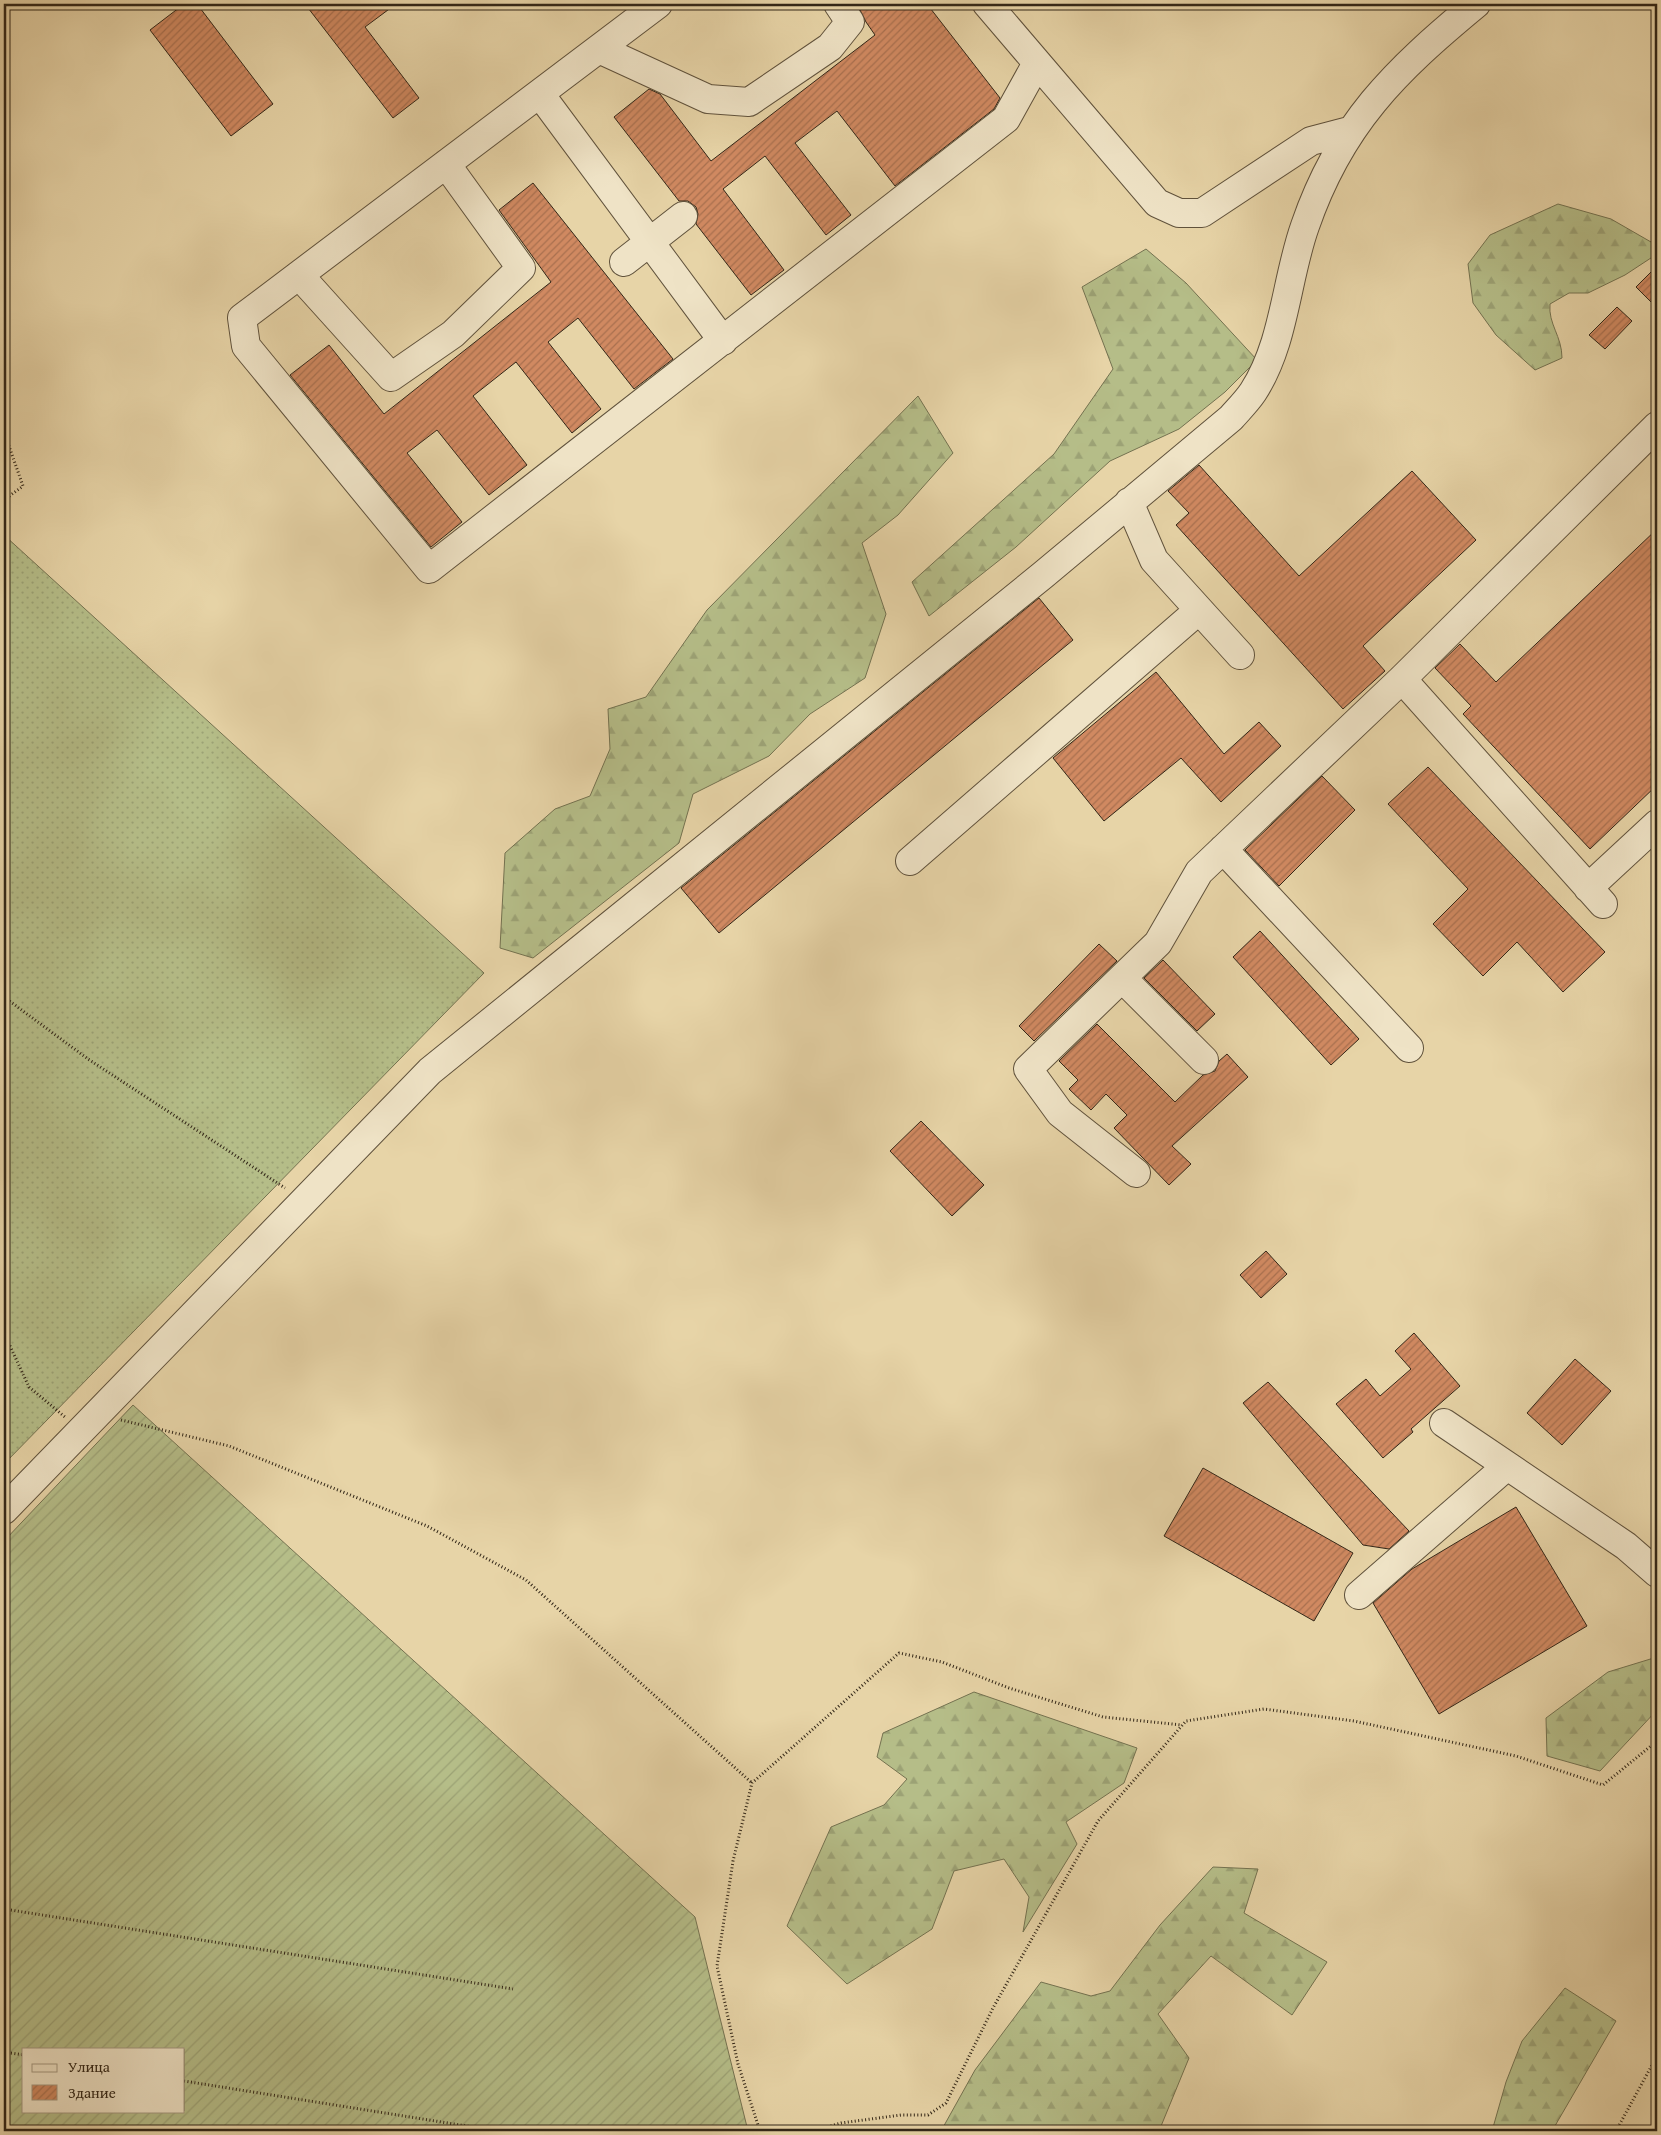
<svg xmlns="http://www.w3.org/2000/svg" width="1661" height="2135" viewBox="0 0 1661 2135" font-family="'Gentium Book Plus',serif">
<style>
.grass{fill:url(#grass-dots);stroke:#747250}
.forest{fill:url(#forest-firs);stroke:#747250}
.garden{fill:url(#garden-furrows);stroke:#747250;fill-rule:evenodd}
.building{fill:url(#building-hatch);stroke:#332718}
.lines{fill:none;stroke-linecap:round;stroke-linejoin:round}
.minor-casing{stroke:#60523c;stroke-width:30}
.path{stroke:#332718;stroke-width:3;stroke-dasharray:1 2.5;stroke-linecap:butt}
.minor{stroke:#efe3c6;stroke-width:28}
</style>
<defs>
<pattern id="grass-dots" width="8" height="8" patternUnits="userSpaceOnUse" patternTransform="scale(1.25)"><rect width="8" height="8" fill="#b5bd88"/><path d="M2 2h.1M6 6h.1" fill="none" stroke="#9ca275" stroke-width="1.8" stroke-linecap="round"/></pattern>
<pattern id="forest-firs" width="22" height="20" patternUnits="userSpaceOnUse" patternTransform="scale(1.25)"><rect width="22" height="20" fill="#b5bd88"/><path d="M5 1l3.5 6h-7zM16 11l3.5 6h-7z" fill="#9ca275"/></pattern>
<pattern id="garden-furrows" width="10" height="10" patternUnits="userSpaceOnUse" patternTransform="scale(1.25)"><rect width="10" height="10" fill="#b5bd88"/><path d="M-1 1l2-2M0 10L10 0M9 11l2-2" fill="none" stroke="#9ca275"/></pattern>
<pattern id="building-hatch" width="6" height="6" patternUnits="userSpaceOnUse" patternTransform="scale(1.25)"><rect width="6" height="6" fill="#d08961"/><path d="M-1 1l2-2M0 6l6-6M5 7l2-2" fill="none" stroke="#a9704f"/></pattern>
</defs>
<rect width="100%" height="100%" fill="#e7d4a7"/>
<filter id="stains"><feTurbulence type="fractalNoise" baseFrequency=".004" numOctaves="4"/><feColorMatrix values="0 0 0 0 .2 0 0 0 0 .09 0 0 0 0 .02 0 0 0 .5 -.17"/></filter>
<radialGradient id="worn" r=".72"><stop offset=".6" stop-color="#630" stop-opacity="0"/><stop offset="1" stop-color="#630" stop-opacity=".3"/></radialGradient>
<path class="grass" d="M4,535L484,973L4,1464Z"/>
<path class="forest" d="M1558,204L1611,219L1651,242L1657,227V254L1625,275L1588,293H1569L1550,304C1548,324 1562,336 1562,358L1535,370L1496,335L1473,303L1468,264L1490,235Z
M1146,249L1186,283L1257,360L1225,392L1179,429L1110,461L1016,547L929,616L912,582L1054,454L1113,369L1082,287Z
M918,396L953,453L898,515L862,543L886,614L865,678L810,714L769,756L693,794L679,843L533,958L500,948L505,853L555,809L590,796L610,749L608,709L646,697L707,610Z
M1657,1657V1710L1600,1771L1547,1756L1546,1718L1608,1672Z
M974,1692L1137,1748L1124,1783L1066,1822L1077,1844L1023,1932L1029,1897L1004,1859L954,1871L932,1929L847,1984L787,1926L831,1827L884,1805L907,1779L877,1757L883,1733Z
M1213,1867L1258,1869L1244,1913L1327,1962L1292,2015L1211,1956L1158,2014L1189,2058L1159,2131H941L975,2070L1041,1982L1091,1996L1110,1991L1160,1925Z
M1565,1988L1616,2021L1552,2131H1492L1506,2082L1522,2041Z"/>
<path class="garden" d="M133,1405L695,1917L748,2131H4V1541ZM24,2049H184V2111H24Z"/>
<path class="building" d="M184,4H197L273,104L231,136L150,30Z
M305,4H396L365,27L419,98L393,118Z
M857,4H927L1000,98L994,109L895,186L837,111L795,143L851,215L826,235L765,156L723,189L784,270L751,295L696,224L698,214L696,207L688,201H679L614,117L649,89L660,94L711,161L875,35L866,22Z
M533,183L673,359L634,389L578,318L548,342L601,409L572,433L516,362L473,396L527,465L489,495L437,430L407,453L462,522L431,547L290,375L329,345L384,414L551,282L499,210Z
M1657,266V308L1636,287Z
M1617,307L1632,321L1605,349L1589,335Z
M1199,465L1299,576L1412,471L1476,540L1363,646L1385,671L1343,709L1176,525L1189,513L1168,491Z
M1657,529V785L1590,849L1463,714L1471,706L1435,668L1460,644L1496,682Z
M1039,598L1073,640L719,933L681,888Z
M1156,672L1224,754L1259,722L1281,746L1221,802L1181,758L1104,821L1053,758Z
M1428,767L1605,952L1563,992L1517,942L1483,976L1433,924L1468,889L1388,804Z
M1322,776L1355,810L1279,886L1245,850Z
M1260,931L1359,1039L1331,1065L1233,957Z
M1099,944L1117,961L1034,1041L1019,1026Z
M1163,960L1215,1014L1197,1031L1144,978Z
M1097,1024L1175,1102L1203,1075L1215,1071L1219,1061L1227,1054L1248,1077L1172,1146L1191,1164L1169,1185L1114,1128L1127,1115L1106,1094L1091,1110L1069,1089L1078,1080L1059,1061Z
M921,1121L984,1185L952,1216L890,1151Z
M1266,1251L1287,1274L1261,1298L1240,1275Z
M1414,1333L1460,1386L1411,1429L1413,1432L1383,1458L1336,1404L1366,1379L1380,1396L1411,1369L1395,1351Z
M1575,1359L1611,1391L1562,1445L1527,1413Z
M1268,1382L1409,1531L1389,1549L1363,1545L1243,1403Z
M1203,1468L1353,1553L1314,1621L1164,1536Z
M1516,1507L1587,1626L1439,1714L1373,1603L1412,1569Z"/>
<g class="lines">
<defs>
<path id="minor" d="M658,4L242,318L246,346L429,569L1006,119L1037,63
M987,4L1157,203L1179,213H1202L1311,141L1349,131
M599,49L708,99L749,102L830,47L850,22L838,4
M540,94L723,341
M624,262L683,216
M299,275L391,377L453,334L521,268L446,164
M1129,502L1154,560L1240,655
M1402,679L1603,904
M1223,849L1409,1048
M910,861L1199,610
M1588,888L1657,824
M1122,978L1204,1060
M1136,1173L1060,1113L1028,1069L1158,943L1199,872L1402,679L1657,426
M1444,1423L1626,1546L1657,1573
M4,1510L430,1071L1043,575L1231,418C1239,409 1247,401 1253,392C1285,343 1286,279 1305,226C1340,124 1395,71 1476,4
M1359,1595L1507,1466"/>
</defs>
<use href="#minor" class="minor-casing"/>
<path class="path" d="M4,432L23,486L4,500
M4,997L88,1059L285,1188
M4,1333L29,1387L65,1417
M121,1420L229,1446L427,1526L526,1580L752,1783
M4,1909L513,1989
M4,2052L24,2055
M184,2081L498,2131
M760,2131L738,2064L717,1966L733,1861L752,1783L899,1653L942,1662L1009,1688L1103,1717L1182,1725
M814,2131L841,2123L901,2115H928L946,2103L993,2008L1098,1821L1186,1721L1264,1709L1354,1721L1516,1756L1603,1785L1657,1741
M1616,2131L1657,2056"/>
<use href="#minor" class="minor"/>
</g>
<rect width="1661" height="2135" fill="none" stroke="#e7d4a7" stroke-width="20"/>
<rect x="5" y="5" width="1651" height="2125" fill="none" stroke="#332718" stroke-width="2.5"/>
<rect x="10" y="10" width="1641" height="2115" fill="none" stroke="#332718"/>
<rect x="22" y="2048" width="162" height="65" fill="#efe3c6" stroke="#a49880"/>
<rect x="32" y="2064" width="25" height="8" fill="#efe3c6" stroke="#a49880"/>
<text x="68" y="2072" font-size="15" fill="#332718">Улица</text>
<rect x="32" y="2085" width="25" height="15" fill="url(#building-hatch)" stroke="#a49880"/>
<text x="68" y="2098" font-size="15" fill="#332718">Здание</text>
<rect width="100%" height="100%" filter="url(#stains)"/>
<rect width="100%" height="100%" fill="url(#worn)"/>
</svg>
